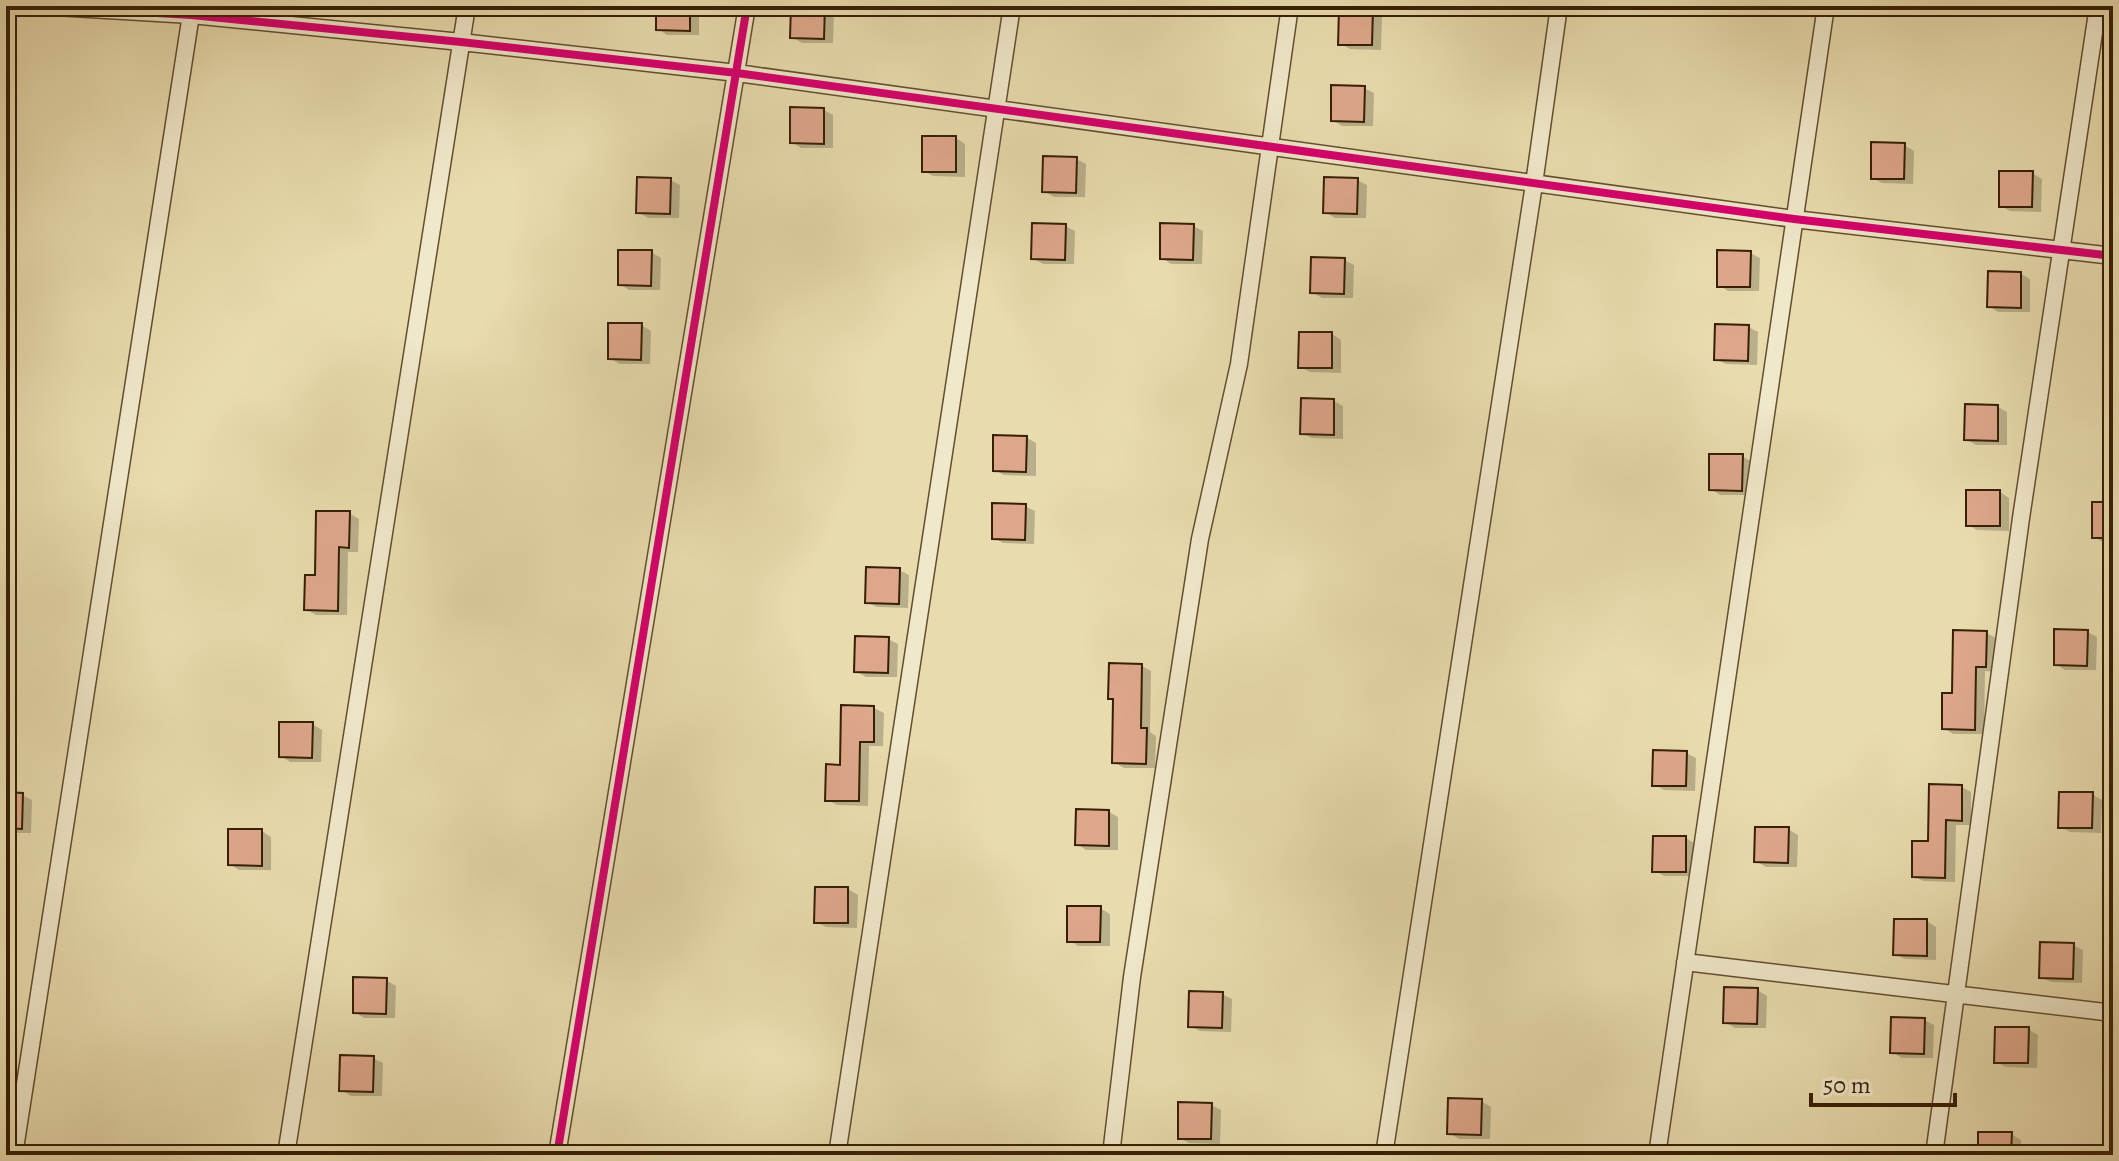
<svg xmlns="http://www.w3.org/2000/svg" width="2119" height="1161" viewBox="0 0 2119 1161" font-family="Alegreya,serif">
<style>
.shadow{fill:#0003}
.building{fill:#dea78b;stroke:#371f05;stroke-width:2}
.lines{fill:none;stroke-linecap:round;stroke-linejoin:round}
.minor-casing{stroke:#634e2f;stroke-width:19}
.minor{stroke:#f0e8ca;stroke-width:16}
.cycleway-casing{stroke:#f0e8ca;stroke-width:13}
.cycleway{stroke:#d6006c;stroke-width:8}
</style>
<rect width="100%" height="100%" fill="#e8dbad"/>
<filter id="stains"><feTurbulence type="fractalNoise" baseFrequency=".0025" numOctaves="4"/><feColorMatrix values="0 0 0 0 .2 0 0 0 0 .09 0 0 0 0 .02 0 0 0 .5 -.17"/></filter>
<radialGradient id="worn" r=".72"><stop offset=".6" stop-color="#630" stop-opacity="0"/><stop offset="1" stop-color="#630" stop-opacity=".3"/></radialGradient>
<path class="shadow" d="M658,6H699V35H667L658,29Z
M793,6H826L834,10L833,43H802L792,37Z
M1372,11L1382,17L1381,50L1350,49L1341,44Z
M1364,88L1374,93L1373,126H1342L1333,120Z
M824,110L833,115V148H801L792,142Z
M956,138L965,144V177L933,176L924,171Z
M1904,145L1914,151L1913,184L1882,183L1873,178Z
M1076,159L1086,164L1085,197H1054L1044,191Z
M2032,173L2042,179L2041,212L2010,211L2001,206Z
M670,180L680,185L679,218H648L638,212Z
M1357,180L1367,185L1366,218H1335L1325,212Z
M1065,226L1075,231L1074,264H1043L1033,258Z
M1193,226L1203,231L1202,264H1171L1162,258Z
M651,252L661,258L660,290H629L620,284Z
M1750,253L1760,258L1759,291H1728L1719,285Z
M1344,260L1354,265L1353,298H1322L1312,292Z
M2021,274L2030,279V312H1998L1989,306Z
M641,325L651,331L650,364H619L610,358Z
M1748,327L1758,332L1757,365L1726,364L1716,359Z
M1332,334L1341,340V373L1310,372L1300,367Z
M1334,401L1343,406V439L1312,438L1302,433Z
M1998,407L2007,412V445H1976L1966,439Z
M1027,438L1036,443V476L1004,475L995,470Z
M1742,456L1752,462V495H1720L1711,489Z
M2000,492L2009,498V531L1977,530L1968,525Z
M2113,504V542H2103L2094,537Z
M1025,506L1035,511L1034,544L1003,543L994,538Z
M349,513L359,519L358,552H348L347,615H316L306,609L317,577Z
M899,570L909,575L908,608L877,607L867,602Z
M2087,632L2097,637L2096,670H2065L2056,664Z
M1986,633L1996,638L1995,672L1985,671L1984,734H1953L1944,728L1954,695Z
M888,639L898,644L897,677H866L856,671Z
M1142,666L1151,671L1150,732L1156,736L1155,768H1124L1114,762L1115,701L1110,698Z
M874,708L884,713L883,746H869L868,806L837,805L827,800L842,767Z
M312,724L322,730L321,762H290L281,756Z
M1686,753L1696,758L1695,791L1664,790L1655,785Z
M1962,787L1971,792V825H1956L1955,882L1923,881L1914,876Z
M2092,794L2102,800L2101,833L2070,832L2060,827Z
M6,795H22L32,800L31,833H6Z
M1109,812L1118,817V850H1086L1077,844Z
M1788,829L1798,835L1797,867H1766L1756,861Z
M262,831L271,837V870H239L230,864Z
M1686,838L1695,844V876H1664L1654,870Z
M848,889L858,895L857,928L826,927L816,922Z
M1100,908L1110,914V946H1078L1069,940Z
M1927,921L1936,927V960L1905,959L1895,954Z
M2073,945L2083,950L2082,983L2051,982L2041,977Z
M386,980L396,986L395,1018H364L355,1012Z
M1757,990L1767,996L1766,1028H1735L1725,1022Z
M1222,994L1232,999L1231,1032L1200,1031L1190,1026Z
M1924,1020L1934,1025L1933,1058H1902L1892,1052Z
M2028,1029L2038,1035L2037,1068L2006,1067L1996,1062Z
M373,1058L383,1063L382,1096H351L341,1090Z
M1481,1101L1491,1107L1490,1139H1459L1449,1133Z
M1211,1105L1221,1110L1220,1144L1189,1143L1180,1138Z
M2011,1134L2021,1140V1155H1980Z"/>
<path class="building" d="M656,6H690V31L656,30Z
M791,6H825L824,39L790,38Z
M1339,9H1373L1372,45H1338Z
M1331,85L1365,86L1364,122L1331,121Z
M790,107L824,108V144L790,143Z
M922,136H956V172H922Z
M1871,142L1905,143L1904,179H1871Z
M1043,156L1077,157L1076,193L1042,192Z
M1999,171H2033L2032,207H1999Z
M637,177L671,178L670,214L636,213Z
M1324,177L1358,178L1357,214L1323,213Z
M1032,223L1066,224L1065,260L1031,259Z
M1160,223L1194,224L1193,260L1160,259Z
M618,250H652L651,286L618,285Z
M1717,250L1751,251L1750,287H1717Z
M1311,257L1345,258L1344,294L1310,293Z
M1988,271L2021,272V308L1987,307Z
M608,323H642L641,360L608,359Z
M1715,324L1749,325L1748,361L1714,360Z
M1299,332H1332V368H1298Z
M1301,398L1334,399V435L1300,434Z
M1965,404L1998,405V441L1964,440Z
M993,435L1027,436L1026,472L993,471Z
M1709,454H1743L1742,491L1709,490Z
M1966,490H2000V526H1966Z
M2092,502H2113V538H2092Z
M992,503L1026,504L1025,540L992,539Z
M316,511H350L349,548L339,547L338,611L304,610L305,575H315Z
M866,567L900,568L899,604L865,603Z
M2054,629L2088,630L2087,666L2054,665Z
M1953,630L1987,631L1986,667H1976L1975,730L1942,729V693H1952Z
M855,636L889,637L888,673L854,672Z
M1109,663L1142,664L1141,728H1147L1146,764L1112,763L1113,699H1108Z
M841,705L874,706V742H860L859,801H825L826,764L840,765Z
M279,722H313L312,758L279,757Z
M1653,750L1687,751L1686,786H1652Z
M1929,784L1962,785V821L1946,820L1945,878L1912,877V841H1928Z
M6,792L23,793L22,829L6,828Z
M2059,792H2093L2092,828H2058Z
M1076,809L1109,810V846L1075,845Z
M1755,827H1789L1788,863L1754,862Z
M228,829H262V866L228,865Z
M1653,836H1686V872H1652Z
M815,887H848V923H814Z
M1067,906H1101L1100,942H1067Z
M1894,919H1927V956L1893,955Z
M2040,942L2074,943L2073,979L2039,978Z
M353,977L387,978L386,1014L353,1013Z
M1724,987L1758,988L1757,1024L1723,1023Z
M1189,991L1223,992L1222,1028L1188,1027Z
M1891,1017L1925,1018L1924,1054L1890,1053Z
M1995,1027H2029L2028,1063H1994Z
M340,1055L374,1056L373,1092L339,1091Z
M1448,1098L1482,1099L1481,1135L1447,1134Z
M1178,1102L1212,1103L1211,1139H1178Z
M1978,1132H2012L2011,1155H1978Z"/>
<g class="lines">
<defs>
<path id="minor" d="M39,6L191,15L461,42L737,73L1794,219L2113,256
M1685,962L2113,1013
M14,1155L192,8
M286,1155L467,6
M557,1155L747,6
M837,1155L1012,6
M1111,1155L1132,977L1200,539L1239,364L1290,6
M1384,1155L1534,184L1559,6
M1657,1155L1826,6
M1934,1155L2021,518L2098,6"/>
</defs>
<use href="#minor" class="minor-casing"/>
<use href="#minor" class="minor"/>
<defs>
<path id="cycleway" d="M39,6L191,15L461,42L737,73L1794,219L2113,256
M557,1155L747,6"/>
</defs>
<use href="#cycleway" class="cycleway-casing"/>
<use href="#cycleway" class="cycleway"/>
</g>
<rect width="2119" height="1161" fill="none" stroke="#e8dbad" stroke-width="32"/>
<rect x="8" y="8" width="2103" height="1145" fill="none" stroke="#371f05" stroke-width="4"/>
<rect x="16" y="16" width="2087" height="1129" fill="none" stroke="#371f05" stroke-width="2"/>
<path d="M1811 1093v12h144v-12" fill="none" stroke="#371f05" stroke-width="4"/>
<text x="1823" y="1093" font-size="24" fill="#371f05" stroke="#f0e8ca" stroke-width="6" paint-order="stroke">50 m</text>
<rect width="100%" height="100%" filter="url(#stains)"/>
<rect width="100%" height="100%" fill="url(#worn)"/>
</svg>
